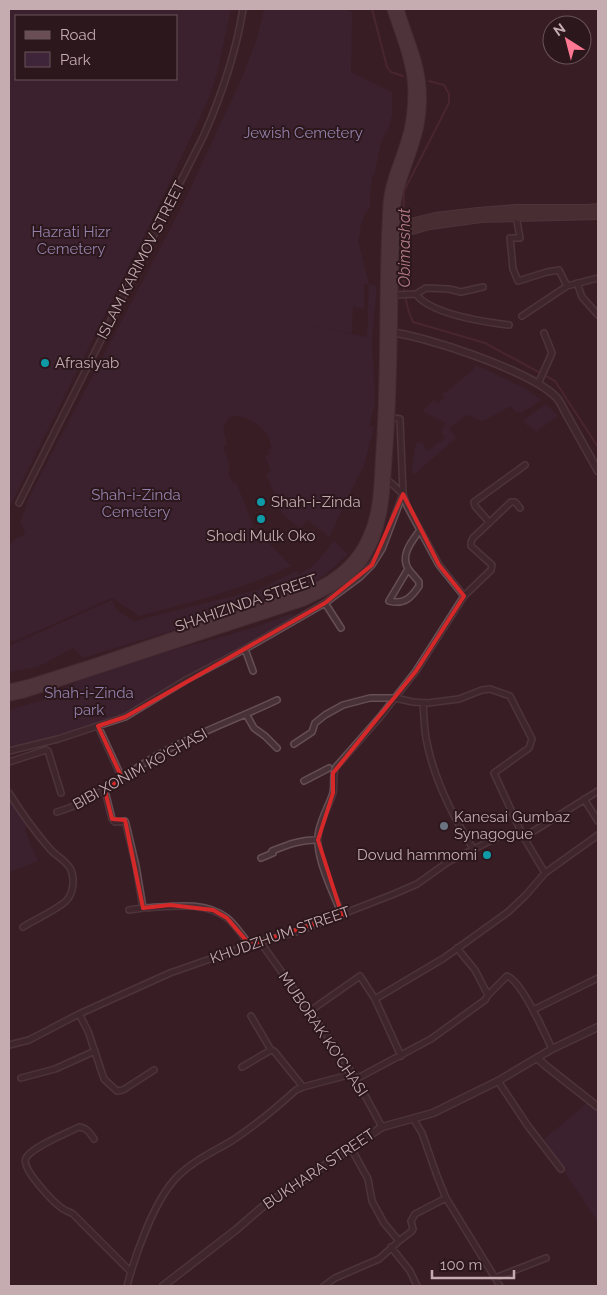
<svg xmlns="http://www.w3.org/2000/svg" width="607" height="1295" viewBox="0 0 607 1295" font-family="Raleway,sans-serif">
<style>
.green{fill:#3e2539;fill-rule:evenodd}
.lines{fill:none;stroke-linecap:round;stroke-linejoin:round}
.stream{stroke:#5e2f3a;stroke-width:2}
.minor-casing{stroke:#664f54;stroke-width:8}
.tertiary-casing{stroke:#664f54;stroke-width:9}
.secondary-casing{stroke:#664f54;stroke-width:10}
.primary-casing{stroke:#523b40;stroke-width:11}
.minor{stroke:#483237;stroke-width:5}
.tertiary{stroke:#483237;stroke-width:6}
.secondary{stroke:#5b4045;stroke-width:8}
.primary{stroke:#694f55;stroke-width:9}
.marked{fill:none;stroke:#d62828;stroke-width:4;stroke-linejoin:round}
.culture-dot{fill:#0f9aa8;stroke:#2c181c;stroke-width:2}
.worship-dot{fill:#6b7280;stroke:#2c181c;stroke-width:2}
.labels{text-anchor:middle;stroke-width:4;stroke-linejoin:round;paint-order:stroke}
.park-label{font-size:15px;fill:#9381ac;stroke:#2c181c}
.street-label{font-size:15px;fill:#c5acb1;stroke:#2c181c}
.poi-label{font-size:15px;fill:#c5acb1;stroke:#2c181c;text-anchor:start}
.water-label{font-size:16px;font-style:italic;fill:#b47a88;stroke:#2c181c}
</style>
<rect width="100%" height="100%" fill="#381e24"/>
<path class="green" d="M9,9H231L217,73L209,98L153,218L9,508ZM16,16H176V79H16Z
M264,9H342L352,12L351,72L392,92V116L389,127L381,142L375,173L372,177L370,196V208L365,213L360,229L361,231L358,240L369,284L377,286L372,340L375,404L369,426L374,427L364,465L329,537L307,520L300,528L283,515L266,474L271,471L265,456L270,454L268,450L272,448C270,443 269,436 265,432C257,423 241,412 229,418L223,427L227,444L223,447L230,467L228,472L232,482L237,484L254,528L291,566C243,589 192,602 140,616L112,598L13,642L9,639V546L15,539L26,534L20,522L31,493L180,210L241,80L257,38ZM364,284L369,285L367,337L308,325L352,333L353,306L364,309Z
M476,365L528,390L541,400L521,413L516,412L510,406L501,412L482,421L468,415L449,428L456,438L414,475L412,469L416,443L422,442L427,451L445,438L441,432L446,423L422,411L434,400L437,404L444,398L442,395L472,371Z
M546,404L558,416L536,432L530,426H527L524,420Z
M334,541L348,554C336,565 323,579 308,586L211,619L83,658L73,648L38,667L9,672V644L11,645L112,600L117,610L135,622L141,619L258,590L296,571L299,575L315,564Z
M293,613L296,620L128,713L62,735L9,748V710L45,699L78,681L148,657L253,628Z
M9,800L27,827L25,831L38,861L9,872Z
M587,1103L598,1110V1222L543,1140Z"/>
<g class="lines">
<path class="stream" d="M372,9L387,67L391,72L403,76
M403,222L404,191L449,103V94L444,85L429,81
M403,235C404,264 400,295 413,322L485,343L555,381L598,447"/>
<defs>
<path id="minor" d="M516,216L520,238H510L513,269L518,281L547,272L559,270L567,286
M577,283L582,297L598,315
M416,294L426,288L449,289L461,292L483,287
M393,295L416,294C430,314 485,322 509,325
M522,316L567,286L598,278
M538,384L552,353L544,333
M386,480L391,483L403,494L407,506L439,565L464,596
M19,503L204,135C222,94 236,53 243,9
M489,522L475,506L474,502L525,465
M408,569L389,601C404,605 411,598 419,586V582C416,578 412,574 409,570C399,556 412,541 420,530
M325,603L341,628
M245,649L253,671
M423,703C424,714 424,727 426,738C433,777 453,817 474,850
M246,714L254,728L265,736L277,748
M98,726L122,778
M294,744L312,732L315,723L325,715L343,705L370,698H395L413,702L428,703L459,699L482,690L490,689L510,696L532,739L529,748L494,773L523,836L545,873
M9,751L58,739L125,717L186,680L245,649L325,603L360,577L372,565L382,549L403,494L400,419L390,417
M9,762L46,750L48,751L61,793
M304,781L329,768
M105,791L112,819L115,822L125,821L126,824L136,866L143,908L129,910
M9,793C21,812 35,832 50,849C56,856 65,860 70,868C75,877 74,893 66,901C58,909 34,920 23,927
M584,799L598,821
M57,812C97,800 121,776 156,756C194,734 237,719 277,700
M261,858L273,853L272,851C287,845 302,839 318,840
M143,908C170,907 203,900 227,918C235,924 242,936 250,945
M342,915C333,892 313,854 319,830C322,817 329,805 333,793C335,784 332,775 336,767L380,717L416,671L464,596L491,570L492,565L471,546V542L473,538L511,502H515L520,508
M261,943L335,1047L356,1079L382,1127
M457,948L475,970L488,995
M375,999L444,958L508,912L525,896L545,873L598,835
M533,1010L598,978
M310,1011L360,976L375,999L401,1056
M79,1014L88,1031L104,1079L117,1091L123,1090L154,1070
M251,1016L271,1050
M9,1045L29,1040L79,1014L170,973L250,945L296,932L394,894L417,884L448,862L498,837L513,833L523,836L529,834L598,791
M242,1067L271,1050L274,1051L303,1087
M21,1078L55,1069L95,1051
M356,1079L431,1039L485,1000L488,995L507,976C522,981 545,1034 552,1049
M498,1081L528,1126L561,1169
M414,1120L422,1133L437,1176L446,1198L500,1286
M94,1139C90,1133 87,1128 79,1127C67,1133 32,1147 26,1158C20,1168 54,1203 63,1209C66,1211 70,1212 73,1214L131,1272
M351,1148L368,1179L372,1201L384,1223L399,1241
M391,1247L410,1271L417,1286
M495,1278L546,1258
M127,1286C135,1255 155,1198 178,1176C194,1160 215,1151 233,1140C256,1125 276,1108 296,1090L303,1087L352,1074
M324,1286L335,1278L379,1259L399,1241L412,1231L413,1229L411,1221L415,1214L446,1198"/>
<path id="tertiary" d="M389,332C426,336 530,371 556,397C561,402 564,411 568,417C578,435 588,453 598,471
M537,1058L546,1066L598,1107
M163,1286L237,1229L261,1208L382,1127L433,1113L498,1081L552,1049L598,1027"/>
<path id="secondary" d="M390,228L435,217L478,212L516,209H587L598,208
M390,236L430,225L481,218L598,215"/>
<path id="primary" d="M9,689L30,684L96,663L309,591C335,580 357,563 368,536C380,510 379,479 381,451C387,369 383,287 388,206C389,183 400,162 406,141C412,124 413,107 413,89C412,61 400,34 392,9
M9,696L24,693L304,601C327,590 351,579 365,557C386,525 385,483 388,446C394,365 391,284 396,203C400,176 414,152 419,125C423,104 422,81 416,60C411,43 404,26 399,9"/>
</defs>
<use href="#minor" class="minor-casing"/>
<use href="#tertiary" class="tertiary-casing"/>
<use href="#secondary" class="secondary-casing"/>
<use href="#primary" class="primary-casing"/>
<use href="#minor" class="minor"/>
<use href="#tertiary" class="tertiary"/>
<use href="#secondary" class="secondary"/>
<use href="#primary" class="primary"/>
</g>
<path d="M0 0H607V1295H0ZM403,494L439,565L464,596L416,671L333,773V793L318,840L342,915L250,945L227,918L213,910L170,905L143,908L125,820L112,819L105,791L122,778L98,726L125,717L325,603L372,565Z" fill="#381e24" fill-opacity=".55" fill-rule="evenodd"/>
<path class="marked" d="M403,494L439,565L464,596L416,671L333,773V793L318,840L342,915L250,945L227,918L213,910L170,905L143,908L125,820L112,819L105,791L122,778L98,726L125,717L325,603L372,565Z"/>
<g class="culture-dot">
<circle cx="45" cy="363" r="5"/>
<circle cx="261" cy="502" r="5"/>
<circle cx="261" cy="519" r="5"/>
<circle cx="487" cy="855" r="5"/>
</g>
<circle class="worship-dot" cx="444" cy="826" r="5"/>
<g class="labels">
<g class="park-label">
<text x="303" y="138">Jewish Cemetery</text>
<text x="71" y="237">Hazrati Hizr<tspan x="71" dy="17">Cemetery</tspan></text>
<text x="136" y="500">Shah-i-Zinda<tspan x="136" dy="17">Cemetery</tspan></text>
<text x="89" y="698">Shah-i-Zinda<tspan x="89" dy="17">park</tspan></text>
</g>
<g class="street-label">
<text transform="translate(141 260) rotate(-63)" y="5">ISLAM KARIMOV STREET</text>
<text transform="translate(246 603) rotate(-19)" y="5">SHAHIZINDA STREET</text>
<text transform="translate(140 769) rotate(-29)" y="5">BIBI XONIM KO'CHASI</text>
<text transform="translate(280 935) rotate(-19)" y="5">KHUDZHUM STREET</text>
<text transform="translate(323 1034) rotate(56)" y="5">MUBORAK KO'CHASI</text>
<text transform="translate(319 1169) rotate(-34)" y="5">BUKHARA STREET</text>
</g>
<g class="poi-label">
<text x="55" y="368">Afrasiyab</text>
<text x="271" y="507">Shah-i-Zinda</text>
<text x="261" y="541" text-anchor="middle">Shodi Mulk Oko</text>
<text x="454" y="822">Kanesai Gumbaz<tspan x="454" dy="17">Synagogue</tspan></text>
<text x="477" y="860" text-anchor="end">Dovud hammomi</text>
</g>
<g class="water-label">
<text transform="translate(404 248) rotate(-90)" y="6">Obimashat</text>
</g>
</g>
<rect width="607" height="1295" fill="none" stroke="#c5acb1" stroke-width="20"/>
<rect x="15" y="15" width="162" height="65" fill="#2c181c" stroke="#695358"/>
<rect x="25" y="31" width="25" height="8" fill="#694f55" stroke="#695358"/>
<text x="60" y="40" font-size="15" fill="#c5acb1">Road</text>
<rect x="25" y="52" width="25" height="15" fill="#3e2539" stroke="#695358"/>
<text x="60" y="65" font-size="15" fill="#c5acb1">Park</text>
<g transform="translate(567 40) rotate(324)"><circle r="24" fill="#2c181c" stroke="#695358"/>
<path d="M0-4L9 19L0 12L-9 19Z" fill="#fe7893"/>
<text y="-8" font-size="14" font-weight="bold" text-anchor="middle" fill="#c5acb1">N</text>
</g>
<path d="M432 1270v8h82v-8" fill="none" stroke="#c5acb1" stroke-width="2.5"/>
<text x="440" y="1270" font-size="15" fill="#c5acb1" stroke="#2c181c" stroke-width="4" paint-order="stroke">100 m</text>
</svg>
